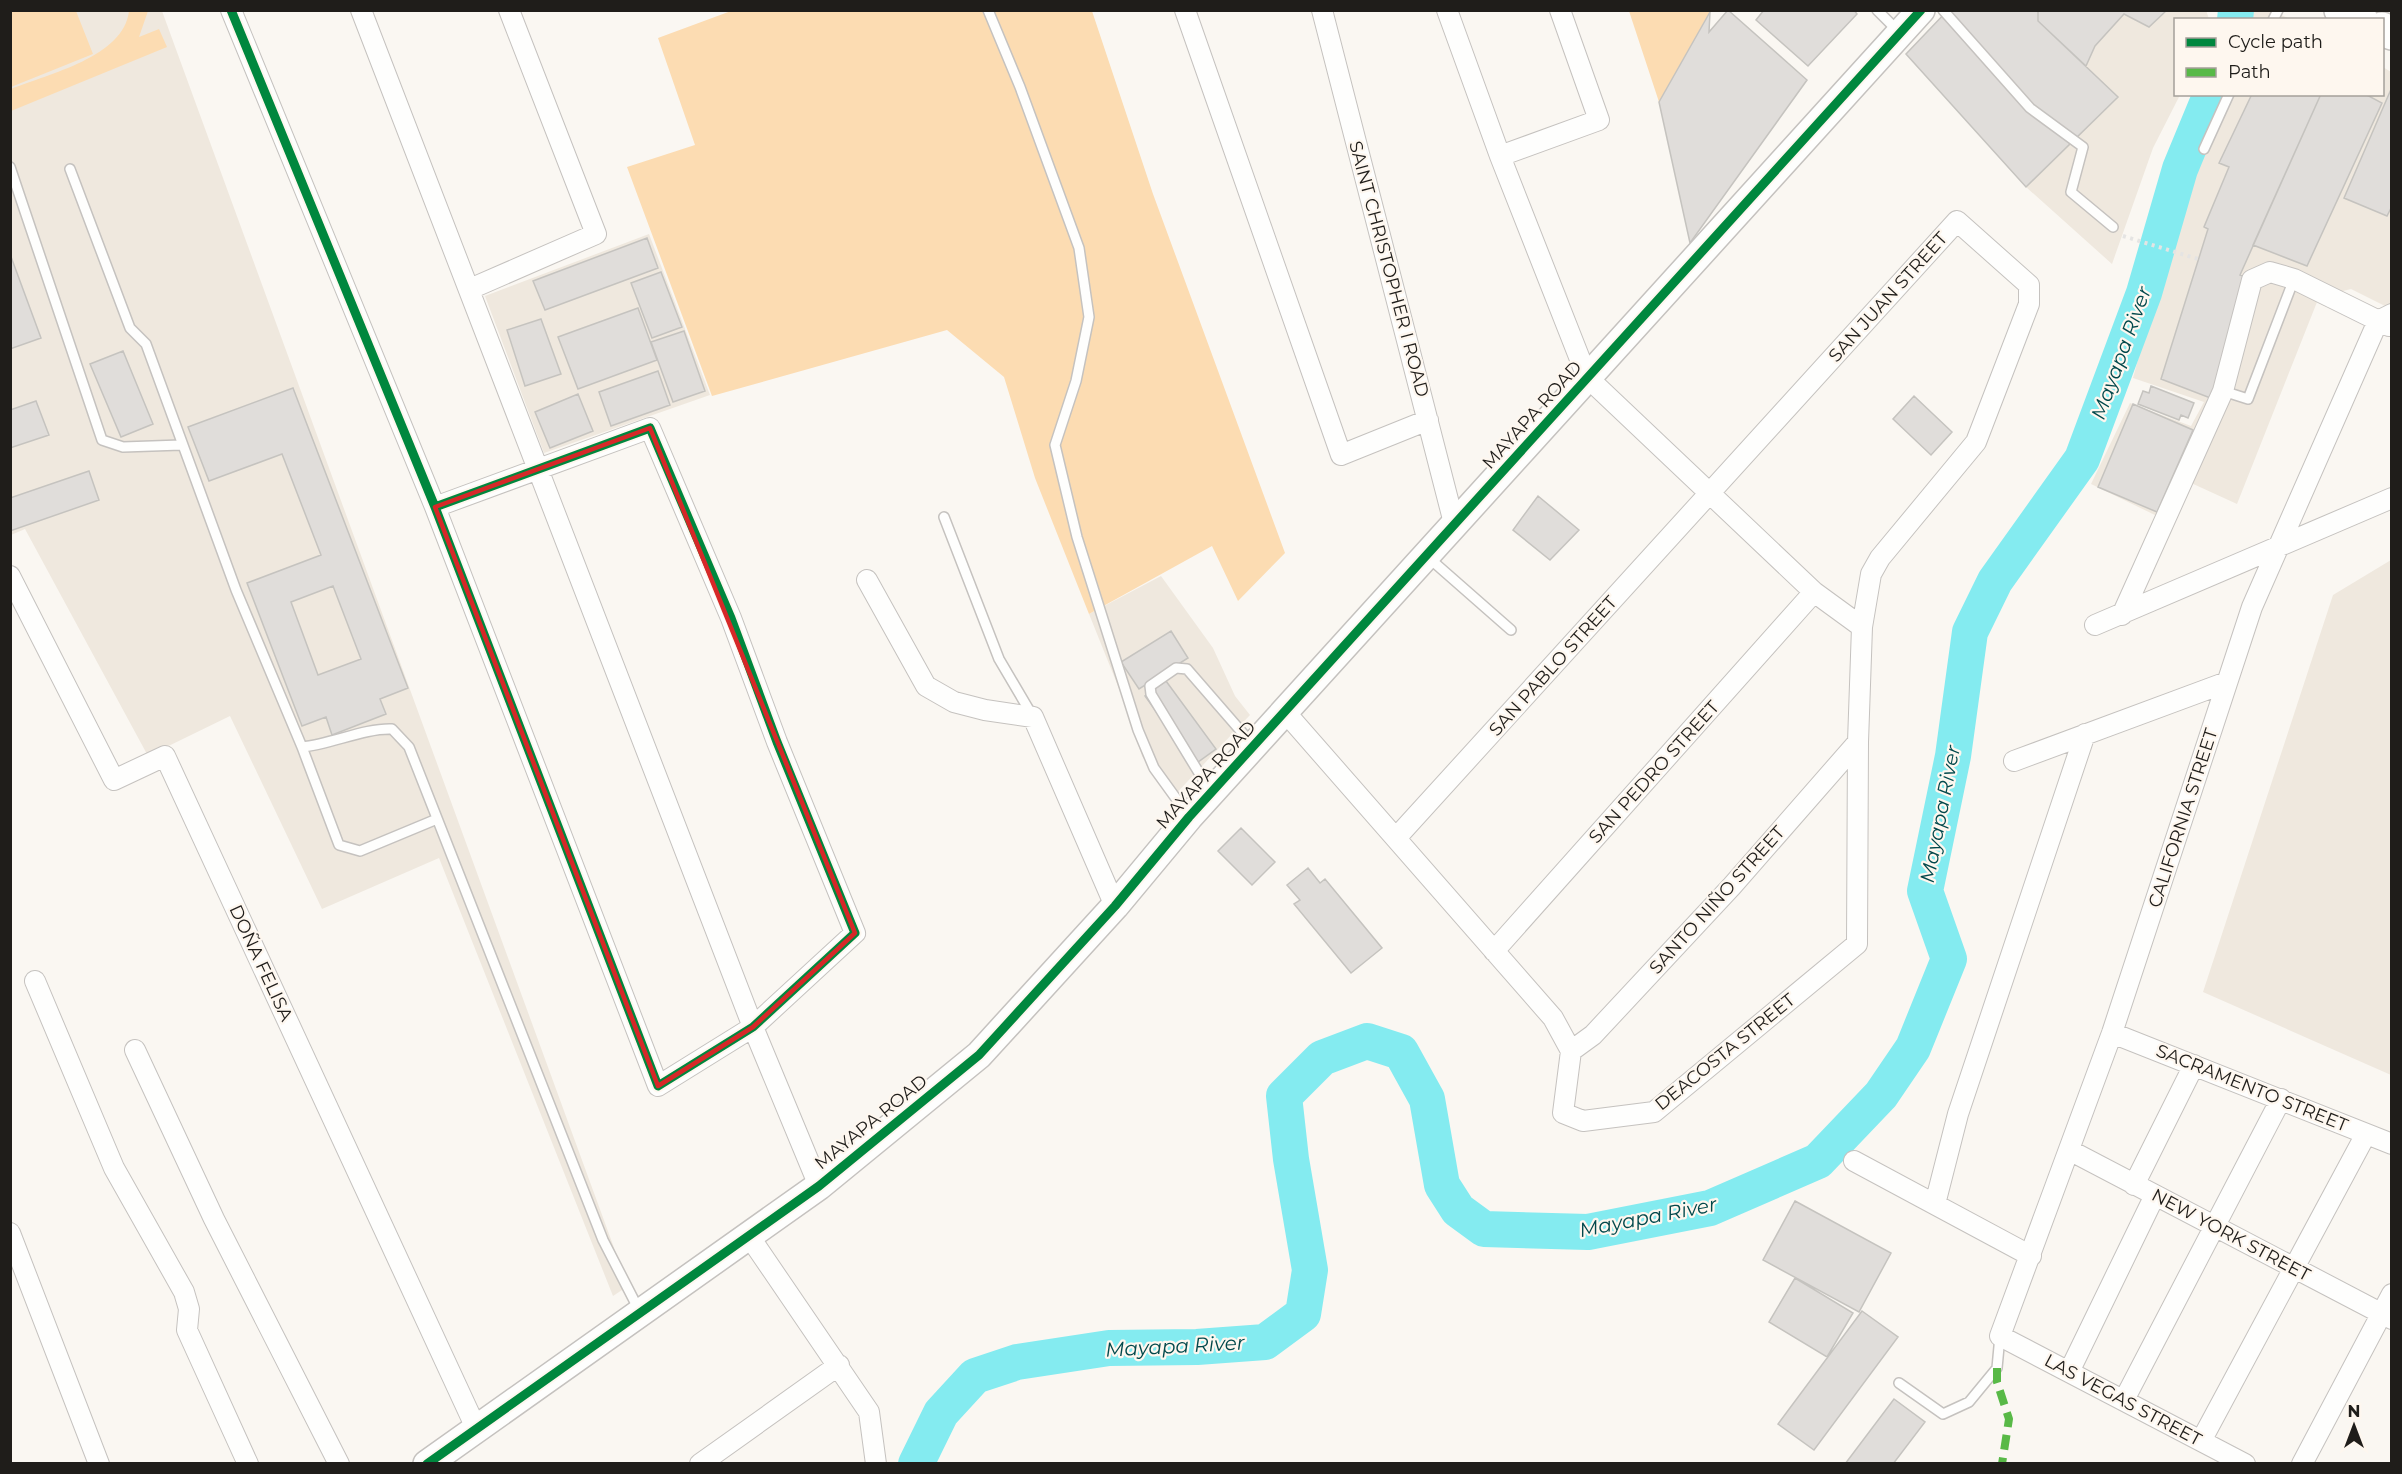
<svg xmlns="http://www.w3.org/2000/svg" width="2402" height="1474" viewBox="0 0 2402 1474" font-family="Montserrat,sans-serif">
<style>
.built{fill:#efe8de}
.grass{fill:#fcdcb2}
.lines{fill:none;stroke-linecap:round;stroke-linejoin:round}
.river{stroke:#84ebf0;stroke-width:36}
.building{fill:#e0ddda;stroke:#c5c3bf;stroke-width:1.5;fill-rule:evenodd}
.service-casing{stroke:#c5c2bf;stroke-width:12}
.minor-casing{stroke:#c5c2bf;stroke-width:22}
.secondary-casing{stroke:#c5c2bf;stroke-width:30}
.trunk-casing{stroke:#c5c2bf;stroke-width:36}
.path{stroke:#e5e4e3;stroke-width:4;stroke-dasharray:3 4.5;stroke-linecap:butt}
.service{stroke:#fefefd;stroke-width:9}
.minor{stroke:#fefefd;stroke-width:20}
.secondary{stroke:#fefefd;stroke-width:27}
.trunk{stroke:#fefefd;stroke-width:33}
.quiet{stroke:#58b947;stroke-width:8;stroke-dasharray:15 8;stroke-linecap:butt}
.cycleway-casing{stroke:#fef7ef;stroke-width:13}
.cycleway{stroke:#00873e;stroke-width:9}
.marked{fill:none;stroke:#d62828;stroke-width:4.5;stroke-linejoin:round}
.labels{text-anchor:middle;stroke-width:4.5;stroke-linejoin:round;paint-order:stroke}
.street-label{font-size:18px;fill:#1f1d1a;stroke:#fef7ef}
.water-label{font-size:20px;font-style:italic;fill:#01484b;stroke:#fef7ef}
</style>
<rect width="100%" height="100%" fill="#faf7f2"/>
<path class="built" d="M2206,10L2209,19L2176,20V94L2180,95L2153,148L2112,264L2026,187L1906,54L1948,11H2038L2039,21L2086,66L2095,46L2124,14L2149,27L2167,11Z
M2253,10L2272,11L2290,19L2249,20Z
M11,11H162L628,1286L613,1296L439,858L322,909L230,716L148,756L25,529L11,535Z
M2383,67L2391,72V309L2351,289L2319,297L2237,504L2178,477L2157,516L2091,484L2130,403L2191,426L2204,402L2133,378L2194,153L2218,95L2382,94Z
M649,234L710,395L544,453L485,296Z
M2391,560V1075L2203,992L2333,595Z
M1161,576L1213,648L1235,696L1250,715L1171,799L1142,756L1124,701L1089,614Z"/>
<path class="grass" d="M11,10L76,11L93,54L11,87Z
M129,11H148L139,37L159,29L167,47L11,111V89C48,74 124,57 129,11Z
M731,11H1092L1153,194L1285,553L1238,601L1212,546L1089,614L1035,478L1004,377L947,330L712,396L627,167L695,145L658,38Z
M1629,11H1711L1659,102Z"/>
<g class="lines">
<path class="river" d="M2235,20L2236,10
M916,1464L941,1413L975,1376L1017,1362L1109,1348L1197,1347L1265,1342L1303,1314L1310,1270L1291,1159L1284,1096L1322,1058L1367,1041L1401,1052L1427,1099L1442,1185L1458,1210L1484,1229L1588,1232L1710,1208L1818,1161L1881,1095L1913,1048L1949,959L1925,891L1953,756L1970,632L1995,581L2082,459L2144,293L2180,169L2211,94"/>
</g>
<path class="building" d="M1728,10L1807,80L1690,243L1659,102L1710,12L1709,32Z
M1764,10H1854L1857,14L1808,66L1756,20Z
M1948,10H2038V21L2118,97L2026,187L1906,54Z
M2038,10H2167L2149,27L2124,14L2095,46L2086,66L2038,21Z
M2392,87V206L2387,216L2344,198Z
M2321,94L2240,275L2249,278L2213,399L2161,379L2208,229L2204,227L2229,167L2219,163L2252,94Z
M2321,94H2365L2382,103L2307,266L2253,245Z
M647,238L658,268L545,310L533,281Z
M10,254L41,338L10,349Z
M661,272L682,327L652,338L631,283Z
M638,308L657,360L578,389L558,337Z
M541,319L561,374L525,386L507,330Z
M684,331L705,391L673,402L651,342Z
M123,351L153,424L121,437L90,364Z
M658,371L670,405L611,426L599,392Z
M2151,386L2194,403L2188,418L2181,415L2179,420L2138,404L2143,391L2149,393Z
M293,388L408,688L380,699L386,714L332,735L326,717L302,726L247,583L321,555L282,454L209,481L188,427ZM333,586L361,659L318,675L291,602Z
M578,394L593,431L550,448L535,412Z
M1914,396L1952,432L1931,455L1893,419Z
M36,401L49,435L10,448V410Z
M2133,404L2193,430L2157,512L2098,487Z
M89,471L99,500L10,531V498Z
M1538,496L1579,530L1550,560L1513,530Z
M1171,631L1188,658L1139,689L1121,662Z
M1166,681L1216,749L1194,765L1145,696Z
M1241,828L1275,862L1252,885L1218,851Z
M1308,868L1320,883L1325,879L1382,948L1351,973L1294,904L1300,900L1287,885Z
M1795,1201L1891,1253L1859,1312L1763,1260Z
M1795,1278L1853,1313L1827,1357L1769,1322Z
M1862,1311L1898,1337L1814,1450L1778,1424Z
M1894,1399L1925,1422L1893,1464H1845Z"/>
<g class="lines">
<defs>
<path id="service" d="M988,10L1020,87L1079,248L1089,317L1076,381L1055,445L1077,537L1138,730L1154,768L1188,815
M1877,10L1899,32
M1943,10L2030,108L2083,147L2071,192L2113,227
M2273,20L2278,10
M2204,149L2229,94
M10,167L102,440L123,447L181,445
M70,169L130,328L146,344L236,590L302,747L339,845L360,851L437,819
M2223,391L2248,399L2294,279
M944,517L999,659L1032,715
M1429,558L1511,630
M302,747C332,744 364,728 392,729L409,747L603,1240L639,1310
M1210,791L1151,694L1150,686L1176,668L1187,669L1253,745
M1899,1383L1943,1414L1969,1402L1997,1368L2000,1336"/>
<path id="minor" d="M231,10L435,507L658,1086L753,1027L855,933L777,742L731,618L650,428L435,507
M361,10L753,1027L819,1186
M1185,10L1341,455L1428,420
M1322,10L1455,527
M1500,156L1599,120L1560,10
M470,289L596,234L509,10
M10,576L114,780L165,756L476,1428
M867,580L926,686L954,702L985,710L1033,717L1115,906
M2122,615L2223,391L2252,280L2270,272L2294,279L2389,326
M2095,625L2392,498
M1286,713L1553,1018L1571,1051L1563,1113L1583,1121L1654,1112L1857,944L1858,742L1862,627L1814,592L1587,377L1500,156L1447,10
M2014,761L2227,682
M1396,838L1957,221L2029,285V304L1976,442L1880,558L1871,574L1862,627
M1494,951L1814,592
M35,981L114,1168L184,1292L189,1309L187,1330L248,1464
M2112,1033L2392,1144
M135,1050L214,1219L339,1464
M1571,1051L1593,1035L1732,886L1858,742
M2071,1151L2392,1319
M1854,1161L2031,1256
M2134,1185L2194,1065
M1935,1204L1958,1114L2085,734
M10,1233L99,1464
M749,1236L869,1412L876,1464
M2069,1372L2155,1195
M2124,1400L2281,1099
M2201,1441L2366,1134
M700,1464L839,1365
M2245,1464L2000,1336L2112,1033L2252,607L2378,321L2392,314
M2302,1464L2392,1294"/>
<path id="secondary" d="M427,1464L819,1186L979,1055L1115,906L1189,817L1921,10"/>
<path id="trunk" d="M2341,10L2361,20
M2382,29L2392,33"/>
</defs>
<use href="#service" class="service-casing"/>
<use href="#minor" class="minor-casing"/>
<use href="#secondary" class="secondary-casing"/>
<use href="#trunk" class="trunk-casing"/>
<path class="path" d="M2123,236L2198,259"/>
<use href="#service" class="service"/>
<use href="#minor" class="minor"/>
<use href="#secondary" class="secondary"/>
<use href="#trunk" class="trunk"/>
<path class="quiet" d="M1997,1368V1382L2009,1419L2002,1464"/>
<defs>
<path id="cycleway" d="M231,10L435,507L658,1086L753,1027L855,933L777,742L731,618L650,428L435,507
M427,1464L819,1186L979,1055L1115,906L1189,817L1921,10"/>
</defs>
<use href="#cycleway" class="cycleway-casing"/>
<use href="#cycleway" class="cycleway"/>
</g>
<path class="marked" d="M650,428L855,933L753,1027L658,1086L435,507Z"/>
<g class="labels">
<g class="street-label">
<text transform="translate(1389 269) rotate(75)" y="6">SAINT CHRISTOPHER I ROAD</text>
<text transform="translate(1888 297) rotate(-48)" y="6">SAN JUAN STREET</text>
<text transform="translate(1532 415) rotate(-48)" y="6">MAYAPA ROAD</text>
<text transform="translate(1553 666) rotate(-48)" y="6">SAN PABLO STREET</text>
<text transform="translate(1654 772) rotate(-48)" y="6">SAN PEDRO STREET</text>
<text transform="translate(1206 775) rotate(-48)" y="6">MAYAPA ROAD</text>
<text transform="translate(2183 818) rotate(-72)" y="6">CALIFORNIA STREET</text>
<text transform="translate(1717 900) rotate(-48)" y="6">SANTO NIÑO STREET</text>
<text transform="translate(261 963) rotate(65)" y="6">DOÑA FELISA</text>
<text transform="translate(1725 1052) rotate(-39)" y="6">DEACOSTA STREET</text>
<text transform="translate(2252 1088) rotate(22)" y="6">SACRAMENTO STREET</text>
<text transform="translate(871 1122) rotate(-39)" y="6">MAYAPA ROAD</text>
<text transform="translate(2231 1235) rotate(28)" y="6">NEW YORK STREET</text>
<text transform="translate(2123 1400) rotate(28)" y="6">LAS VEGAS STREET</text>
</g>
<g class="water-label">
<text transform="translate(2121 353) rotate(-70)" y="7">Mayapa River</text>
<text transform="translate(1940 814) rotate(-79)" y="7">Mayapa River</text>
<text transform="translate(1648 1217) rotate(-11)" y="7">Mayapa River</text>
<text transform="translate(1175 1346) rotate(-3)" y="7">Mayapa River</text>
</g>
</g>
<rect width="2402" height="1474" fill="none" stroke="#1f1d1a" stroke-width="24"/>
<rect x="2174" y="18" width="210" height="78" fill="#fef7ef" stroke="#a5a09a" stroke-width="1.5"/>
<rect x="2186" y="38" width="30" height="9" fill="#00873e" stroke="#a5a09a" stroke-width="1.5"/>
<text x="2228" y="48" font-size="18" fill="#1f1d1a">Cycle path</text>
<rect x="2186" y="68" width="30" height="9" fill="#58b947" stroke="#a5a09a" stroke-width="1.5"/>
<text x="2228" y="78" font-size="18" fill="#1f1d1a">Path</text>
<g transform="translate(2354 1426)" stroke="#fef7ef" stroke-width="4.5" paint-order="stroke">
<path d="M0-4.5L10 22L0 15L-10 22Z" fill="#1f1d1a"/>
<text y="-9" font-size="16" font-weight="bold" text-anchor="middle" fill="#1f1d1a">N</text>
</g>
</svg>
